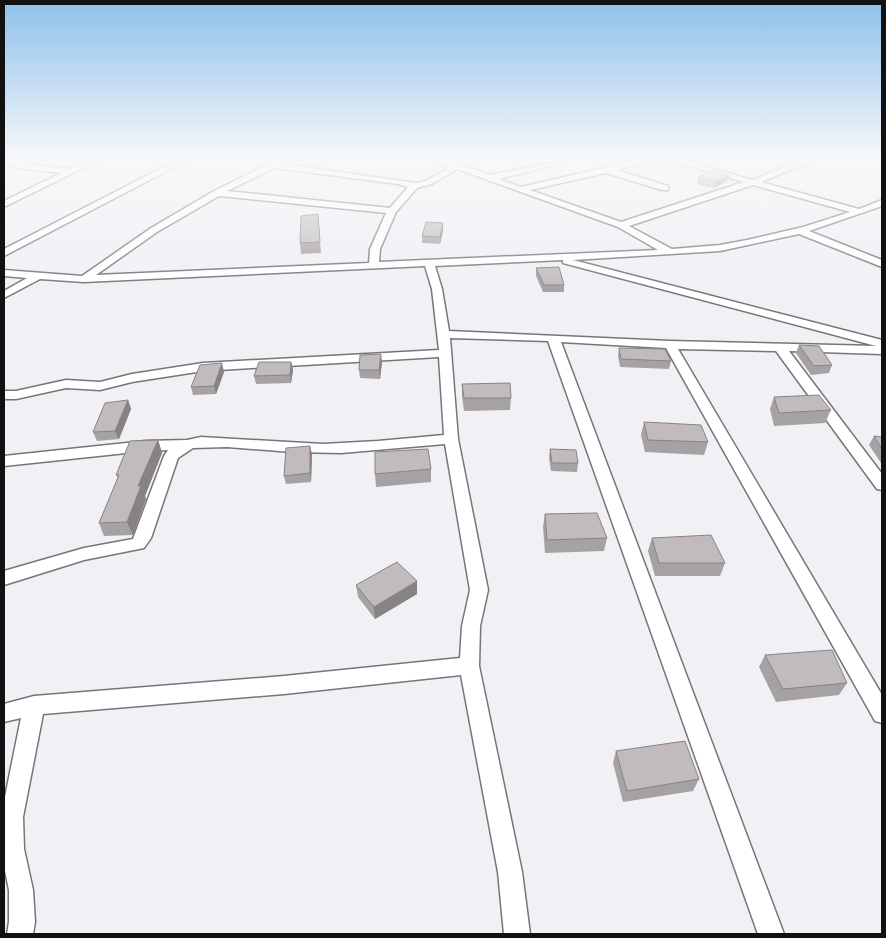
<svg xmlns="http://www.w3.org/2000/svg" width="886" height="938" viewBox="0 0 886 938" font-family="Ubuntu,sans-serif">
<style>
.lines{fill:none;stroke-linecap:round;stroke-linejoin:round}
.street-casing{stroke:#76757a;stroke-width:3}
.street{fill:#fff;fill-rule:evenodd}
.wall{fill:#a6a1a3}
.shaded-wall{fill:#878384}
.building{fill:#c1bbbd;stroke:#878384}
</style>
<rect width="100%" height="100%" fill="#f0f0f5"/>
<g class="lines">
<defs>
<path id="street" d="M13,159H21L18,163L70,169L91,159H102L4,207V201L61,173L12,167L10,163Z
M179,159H190L4,256V249Z
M279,159H290L283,164L416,183L426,181L450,167L432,159H445L490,175L555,162L559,164L499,179L521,187L642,159H659L616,170L668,186V190H662L606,173L530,190L621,222L744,182L665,159H680L752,180L805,159H818L761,182L859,209L882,200V206L809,231L882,260V267L799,234L720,251L573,260L882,340V354L789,351L882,474V490L877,489L776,351L678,349L882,695V723L875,721L666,348L561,342L784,934H758L548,341L450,338L458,439L488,590L480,626L479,666L522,872L530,934H504L498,872L461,675L284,694L43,714L23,817L24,849L33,890L35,922L33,934H7L9,922V890L4,866V802L21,718L4,722V704L34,696L284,676L460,658L462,626L470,590L445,444L341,453L292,452L227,447L193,448L178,458L151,538L144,548L84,560L4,585V571L84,548L133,539L164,456L168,450L145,451L4,466V456L145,441L187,440L201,437L323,444L378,441L444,435L439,357L203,371L132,382L100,390L66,388L16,399H4V391H16L66,380L100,382L132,374L203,363L439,350L432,289L425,266L84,282L40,279L4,298V291L27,278L4,276V270L82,276L151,228L214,191ZM275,168L398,184L408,187L390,208L227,191ZM457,169L618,227L658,250L379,262L380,249L396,212L417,188L432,184ZM753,185L850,212L803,227L747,240L720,245L672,249L629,226ZM219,196L386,213L370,249L369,263L96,275L157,232ZM563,260V263L876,346L670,341L449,331L442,289L435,266Z"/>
</defs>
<use href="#street" class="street-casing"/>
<use href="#street" class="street"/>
</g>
<path class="wall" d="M729,175L727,181L714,188L697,184L698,177Z
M318,214L321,253L301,254L300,243Z
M443,230L440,244L422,243V236Z
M536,268L564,285V292H543L536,276Z
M799,345L832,365L829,373L811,375L796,353Z
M619,348L671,361L669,369L620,367L618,356Z
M291,362L293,370L291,383L256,384L254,376Z
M382,362L380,379L360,378L359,370Z
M224,372L216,394L193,395L191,387Z
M462,384L511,398L510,410L464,411L462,396Z
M774,397L831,410L825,423L774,426L770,409Z
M128,400L131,409L119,439L97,441L93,432Z
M644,422L708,442L704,455L645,452L641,435Z
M874,436L882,437V463H881L869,445Z
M158,440L162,453L145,496L146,499L133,535L104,536L99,523L118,478L116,475Z
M550,449L578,463L577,472L551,471L549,458Z
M312,454L311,482L286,484L284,476Z
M431,469V482L376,487L375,474Z
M545,514L607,538L604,551L545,553L543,527Z
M652,538L725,563L720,576H655L648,551Z
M356,585L417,594L375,619L358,597Z
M765,655L847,683L839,695L776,702L759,667Z
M616,751L699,779L693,791L623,802L613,763Z"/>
<path class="shaded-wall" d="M729,175L727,181L714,188L716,181Z
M443,223V230L440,244V237Z
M381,354L382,362L380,379L379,370Z
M291,362L293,370L291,383L290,375Z
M222,363L224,372L216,394L214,386Z
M128,400L131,409L119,439L115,431Z
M158,440L162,453L145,496L146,499L133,535L127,522L138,486Z
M310,446L312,454L311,482L310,473Z
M417,581V594L375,619L374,607Z"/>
<path class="building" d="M712,170L729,175L716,181L698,177Z
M318,214L320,242L300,243L301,216Z
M426,222L443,223L440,237L422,236Z
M559,267L564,285H544L536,268Z
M799,345L819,346L832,365L814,366Z
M619,348L665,349L671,361L621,359Z
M381,354L379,370H359L360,355Z
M259,362H291L290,375L254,376Z
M222,363L214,386L191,387L200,365Z
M510,383L511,398H464L462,384Z
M819,395L831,410L779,413L774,397Z
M128,400L115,431L93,432L105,403Z
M644,422L701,425L708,442L648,440Z
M874,436L882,437V449Z
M158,440L138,486H141L127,522L99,523L119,475H116L130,441Z
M310,446V473L284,476L286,448Z
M428,449L431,469L375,474V452Z
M550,449L576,450L578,463H552Z
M597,513L607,538L547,540L545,514Z
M711,535L725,563H659L652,538Z
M397,562L417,581L374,607L356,585Z
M832,650L847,683L783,689L765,655Z
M685,741L699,779L627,791L616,751Z"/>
<linearGradient id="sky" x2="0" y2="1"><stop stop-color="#8dc0ea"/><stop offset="0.55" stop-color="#f8f8fa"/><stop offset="1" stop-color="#f8f8fa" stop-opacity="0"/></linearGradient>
<rect width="886" height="291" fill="url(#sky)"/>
<rect width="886" height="938" fill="none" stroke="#111112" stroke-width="10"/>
</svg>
